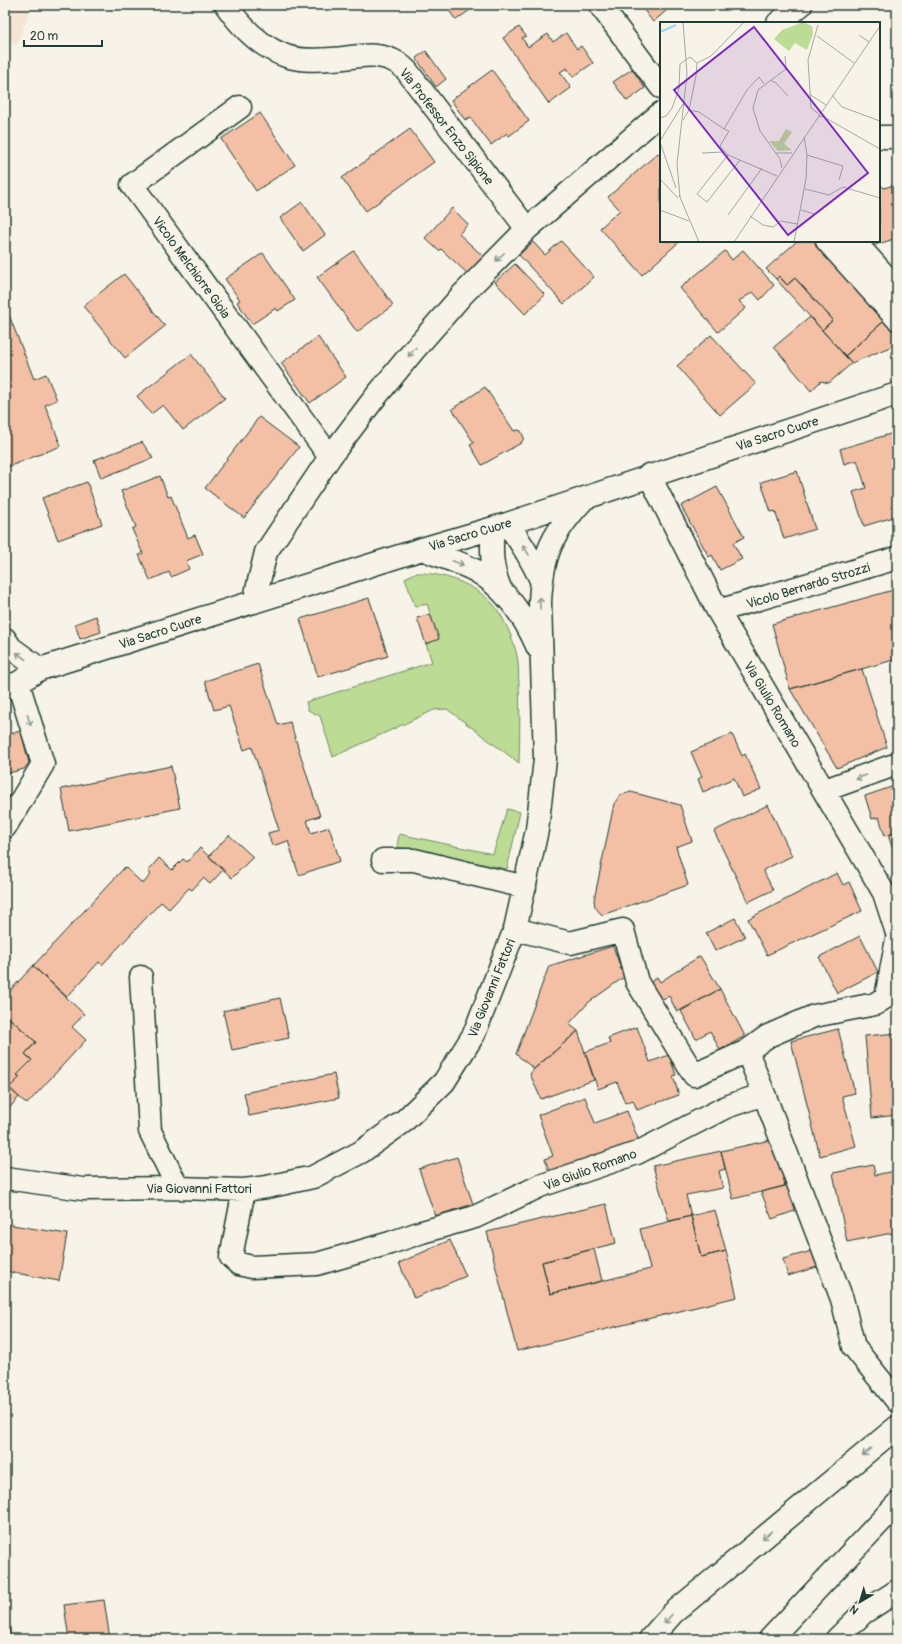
<svg xmlns="http://www.w3.org/2000/svg" width="902" height="1644" viewBox="0 0 902 1644" font-family="Pangolin,sans-serif">
<style>
.built{fill:#f6e4d4}
.green{fill:#bcdb94;stroke:#6e8c64}
.building{fill:#f4c0a5;stroke:#1f3d34}
.lines{fill:none;stroke-linecap:round;stroke-linejoin:round}
.minor-casing{stroke:#1f3d34;stroke-width:25}
.major-casing{stroke:#1f3d34;stroke-width:25}
.minor{stroke:#f7f3e8;stroke-width:22}
.major{stroke:#f7f3e8;stroke-width:22}
.oneway{stroke:#8b988e}
.labels{text-anchor:middle;stroke-width:3.5;stroke-linejoin:round;paint-order:stroke}
.street-label{font-size:13px;fill:#1f3d34;stroke:#f7f3e8}
.inset-river{fill:none;stroke:#98d6fa;stroke-width:2}
.inset-road{fill:none;stroke:#a1aaa0;stroke-width:1}
.view{fill:#7b2cbf;fill-opacity:0.15;stroke:#7b2cbf;stroke-width:2}
.inset-edge{fill:none;stroke:#1f3d34;stroke-width:2}
</style>
<rect width="100%" height="100%" fill="#f7f3e8"/>
<filter id="ink" filterUnits="userSpaceOnUse"><feTurbulence type="fractalNoise" baseFrequency=".025" numOctaves="2"/><feDisplacementMap in="SourceGraphic" scale="8" xChannelSelector="R" yChannelSelector="G"/><feConvolveMatrix kernelMatrix="1 2 1 2 8 2 1 2 1" color-interpolation-filters="sRGB"/></filter>
<g filter="url(#ink)">
<path class="built" d="M5,5H32L17,45L5,41Z"/>
<path class="green" d="M415,573C441,572 475,584 493,604C504,617 513,638 517,656C519,664 518,674 519,683C520,710 520,736 519,763L447,709L434,710L333,757L320,716L308,710L306,702L432,662L426,644L439,639L427,604L415,607L405,578Z
M507,809L520,812L507,869L397,847L399,834L493,854Z"/>
<path class="building" d="M445,5H477L456,20Z
M640,5H673L653,22Z
M519,27L526,36L522,38L528,47L548,34L553,42L566,33L577,49L581,46L593,63L573,77L567,68L560,72L571,88L549,104L503,38Z
M426,51L446,79L436,87L416,58Z
M632,69L645,88L627,101L613,82Z
M492,70L529,121L509,136L507,133L491,145L470,117L465,120L451,100Z
M260,113L295,165L256,191L221,139Z
M410,129L434,162L366,211L342,178Z
M658,153L661,156V241H680L642,275L600,228L620,210L608,197Z
M879,183L884,188L897,184V238L869,247L864,241H879Z
M302,202L325,235L303,251L280,218Z
M452,208L468,224L459,234L484,257L468,274L441,249L439,251L425,238Z
M561,241L594,277L564,304L519,255L533,242L545,255Z
M797,241H814L885,320L845,356L822,330L833,320L795,278L787,285L779,276L776,279L766,269Z
M743,250L774,285L760,300L753,292L739,301L746,308L718,332L680,288L725,251L732,260Z
M354,251L393,305L357,332L317,277Z
M263,253L295,300L278,311L276,308L252,324L237,302L240,300L225,279Z
M515,264L545,295L525,314L495,282Z
M124,274L165,326L125,358L83,306Z
M779,276L787,285L795,278L833,320L822,330L776,279Z
M5,305L34,379L46,374L57,400L45,405L61,446L5,468Z
M810,317L852,363L829,383L821,381L811,391L774,347Z
M885,320L897,333V344L852,363L845,356Z
M711,335L756,384L720,415L677,366Z
M318,337L346,377L310,403L281,363Z
M191,354L225,398L183,430L163,405L151,414L137,396Z
M485,387L514,431L518,430L521,431L524,438L521,443L482,465L470,445L474,443L452,409Z
M259,417L299,447L244,518L205,488Z
M897,432V516L864,526L853,492L866,488L857,460L844,464L840,449Z
M142,442L153,458L101,478L94,460Z
M797,471L815,529L784,539L775,511L771,512L761,482Z
M160,476L168,497L171,496L188,538L195,535L203,554L186,561L189,569L171,577L169,572L150,580L139,555L143,554L132,529L136,527L121,491Z
M87,482L102,524L58,540L42,498Z
M717,487L744,537L733,543L742,559L720,570L712,555L709,557L681,506Z
M897,589V659L790,689L772,624Z
M369,598L388,656L318,677L300,619Z
M430,614L439,639L426,644L417,618Z
M96,616L101,632L80,639L75,624Z
M258,664L278,725L290,722L320,816L307,820L311,833L329,827L340,861L299,875L288,841L272,846L268,833L279,830L252,747L244,750L229,706L214,710L205,681Z
M862,669L887,747L837,768L790,689Z
M21,731L29,763L24,769L5,774V735Z
M732,734L742,756L745,754L761,789L742,797L734,778L703,792L698,779L702,777L691,752Z
M171,766L180,808L69,831L61,789Z
M897,785V832L885,836L879,817L872,819L865,796Z
M631,792L680,805L692,841L676,847L688,885L602,915L595,907L594,900L614,804L620,795Z
M768,805L792,856L763,870L773,890L748,902L714,831Z
M897,832V861L888,835Z
M229,835L253,857L232,878L209,856Z
M200,848L223,870L210,884L203,878L192,890L189,888L169,909L161,902L102,965L99,962L67,997L33,966L125,867L143,884L151,874L148,871L159,858L172,870L183,859L187,862Z
M837,873L843,885L849,882L862,911L767,955L748,919Z
M735,918L745,937L715,951L706,933Z
M860,936L878,972L837,993L819,957Z
M613,946L624,977L589,1002L569,1024L578,1031L534,1069L516,1054L549,966Z
M700,956L720,989L677,1012L669,996L658,1001L650,983L657,977L660,982Z
M33,966L84,1014L72,1027L86,1040L27,1104L9,1088L20,1077L17,1075L32,1060L25,1054L36,1042L5,1014V996Z
M720,989L745,1036L720,1050L710,1031L696,1039L681,1011Z
M280,998L289,1038L232,1050L223,1011Z
M5,1014L36,1042L25,1054L32,1060L17,1075L20,1077L9,1088L19,1097L5,1113Z
M637,1027L650,1062L669,1055L676,1075L673,1076L679,1095L637,1110L633,1100L625,1103L617,1082L598,1089L585,1052L610,1043L608,1038Z
M838,1029L855,1093L842,1096L856,1146L820,1156L791,1041Z
M578,1031L594,1080L541,1099L530,1074L534,1069Z
M897,1033V1115L872,1118L865,1036Z
M334,1074L339,1098L249,1116L244,1093Z
M585,1097L595,1123L627,1111L640,1144L551,1178L545,1159L553,1156L538,1115Z
M775,1139L785,1186L733,1199L721,1151Z
M721,1151L725,1169L719,1171L723,1188L686,1195L691,1216L669,1221L653,1166Z
M457,1157L473,1204L435,1216L419,1169Z
M873,1165L875,1175L894,1171L895,1178H897V1232L847,1242L833,1173Z
M791,1184L800,1209L772,1219L761,1192Z
M606,1204L616,1243L542,1262L550,1294L650,1269L640,1229L691,1216L701,1257L726,1251L737,1297L517,1351L487,1232Z
M715,1210L726,1251L701,1257L691,1216Z
M6,1224L67,1234L59,1281L5,1271Z
M450,1240L466,1276L414,1298L399,1263Z
M594,1249L602,1281L550,1294L542,1262Z
M815,1250L820,1266L788,1276L783,1259Z
M104,1600L110,1639H69L64,1605Z
M5,1616H7L11,1639H5Z"/>
<g class="lines">
<defs>
<path id="minor" d="M226,5C241,27 261,47 286,56C300,61 317,60 332,59C353,58 372,51 392,60C398,62 403,67 407,71L527,229
M600,5L661,87
M778,23L801,5
M240,107L132,185L330,457
M879,137H897
M827,241L897,319
M854,241L897,289
M649,475L718,611L884,893L897,933
M507,524C521,541 531,559 541,580
M493,528C491,550 491,567 500,588
M422,549C439,556 463,563 478,572C506,589 525,618 538,648
M254,602L266,552L330,457L373,400L414,350L462,295L527,229L661,113
M718,611L897,558
M5,639L11,648L40,669
M5,687L18,683L40,669L422,549L507,524L897,394
M825,790L897,764
M5,827L43,764L18,683
M383,860H414L525,887
M515,929L570,943L623,930L637,982L694,1075L747,1051
M141,977L150,1131L178,1188
M764,1094L842,1299L854,1347L897,1401
M5,1180L6,1178L83,1189L178,1188L244,1190L267,1187L313,1177L361,1152L403,1122L444,1082L474,1034L515,929L537,830L545,759L540,603C542,554 552,533 585,498
M244,1190L231,1257L239,1264L252,1267L317,1264L390,1243L422,1232L475,1217L540,1186L637,1153L726,1107L764,1094L747,1051L768,1036L814,1016L875,1004L886,997L897,939
M650,1639L673,1613L897,1427
M837,1639L863,1613L897,1591"/>
<path id="major" d="M770,1639L897,1504"/>
</defs>
<use href="#minor" class="minor-casing"/>
<use href="#major" class="major-casing"/>
<use href="#minor" class="minor"/>
<use href="#major" class="major"/>
</g>
<defs><path id="oneway-shaft" d="M-6 0H5M1.5-3L5.5 0L1.5 3" fill="none" stroke-width="1.6" stroke-linecap="round" stroke-linejoin="round"/></defs>
<g class="oneway">
<use href="#oneway-shaft" transform="translate(500 257) rotate(135)"/>
<use href="#oneway-shaft" transform="translate(412 352) rotate(130)"/>
<use href="#oneway-shaft" transform="translate(526 550) rotate(-121)"/>
<use href="#oneway-shaft" transform="translate(458 563) rotate(22)"/>
<use href="#oneway-shaft" transform="translate(540 603) rotate(-90)"/>
<use href="#oneway-shaft" transform="translate(21 656) rotate(-143)"/>
<use href="#oneway-shaft" transform="translate(29 720) rotate(73)"/>
<use href="#oneway-shaft" transform="translate(861 777) rotate(160)"/>
<use href="#oneway-shaft" transform="translate(867 1452) rotate(140)"/>
<use href="#oneway-shaft" transform="translate(767 1535) rotate(140)"/>
<use href="#oneway-shaft" transform="translate(668 1619) rotate(132)"/>
</g>
</g>
<g class="labels">
<g class="street-label">
<text transform="translate(447 126) rotate(52)" y="5">Via Professor Enzo Sipione</text>
<text transform="translate(192 267) rotate(54)" y="5">Vicolo Melchiorre Gioia</text>
<text transform="translate(777 433) rotate(-18)" y="5">Via Sacro Cuore</text>
<text transform="translate(470 534) rotate(-17)" y="5">Via Sacro Cuore</text>
<text transform="translate(808 585) rotate(-17)" y="5">Vicolo Bernardo Strozzi</text>
<text transform="translate(160 631) rotate(-18)" y="5">Via Sacro Cuore</text>
<text transform="translate(773 704) rotate(59)" y="5">Via Giulio Romano</text>
<text transform="translate(491 988) rotate(-68)" y="5">Via Giovanni Fattori</text>
<text transform="translate(590 1169) rotate(-20)" y="5">Via Giulio Romano</text>
<text x="199" y="1193">Via Giovanni Fattori</text>
</g>
</g>
<g transform="translate(660 22)">
<rect width="220" height="220" fill="#f7f3e8"/>
<path d="M143,0L152,4L153,12L147,28L135,21L129,29L114,17L122,8ZM126,107L132,110L124,122L132,128L118,129L109,119H119Z" fill="#bcdb94"/>
<path class="inset-river" d="M0,10L16,3"/>
<path class="inset-road" d="M158,3L148,38L151,86L159,92M199,13L209,20M157,14L194,41M37,41L51,34L84,0M110,58L116,61L128,74M104,62L99,55L87,68L64,107L69,109L60,124L68,133L117,154M149,72L166,83M172,73L182,85L220,99M29,88L39,90L64,107M158,94L164,95L220,127M0,96L6,94L12,86L19,67L20,42L30,35L37,41L36,54L29,88L23,98M0,119L23,82M0,120L16,166M42,131L63,130M116,131H132M68,133L37,172L47,180L80,138M147,133L183,144L179,158M122,146L120,137L100,109L93,86L98,68L126,47L125,34M0,157L18,176M145,167L169,173L183,165L220,176M19,173L39,220M20,175L17,142L27,52L23,0M0,188L29,199M141,188L154,192M68,193L102,146M90,194L103,203L113,205L121,199L137,202M74,220L220,4M134,220L146,157L147,133L144,115"/>
<path class="view" d="M94,5L208,151L128,213L14,68Z"/>
<rect width="220" height="220" class="inset-edge"/>
</g>
<rect width="902" height="1644" fill="none" stroke="#f7f3e8" stroke-width="20"/>
<rect x="10" y="10" width="882" height="1624" fill="none" stroke="#1f3d34" stroke-width="1.5" filter="url(#ink)"/>
<g transform="translate(860 1602) rotate(218)" stroke="#f7f3e8" stroke-width="3" paint-order="stroke">
<path d="M0-3L7 15L0 10L-7 15Z" fill="#1f3d34"/>
<text y="-6" font-size="11" font-weight="bold" text-anchor="middle" fill="#1f3d34">N</text>
</g>
<path d="M24 40v6h78v-6" fill="none" stroke="#1f3d34" stroke-width="2"/>
<text x="30" y="40" font-size="12" fill="#1f3d34" stroke="#f7f3e8" stroke-width="3" paint-order="stroke">20 m</text>
</svg>
